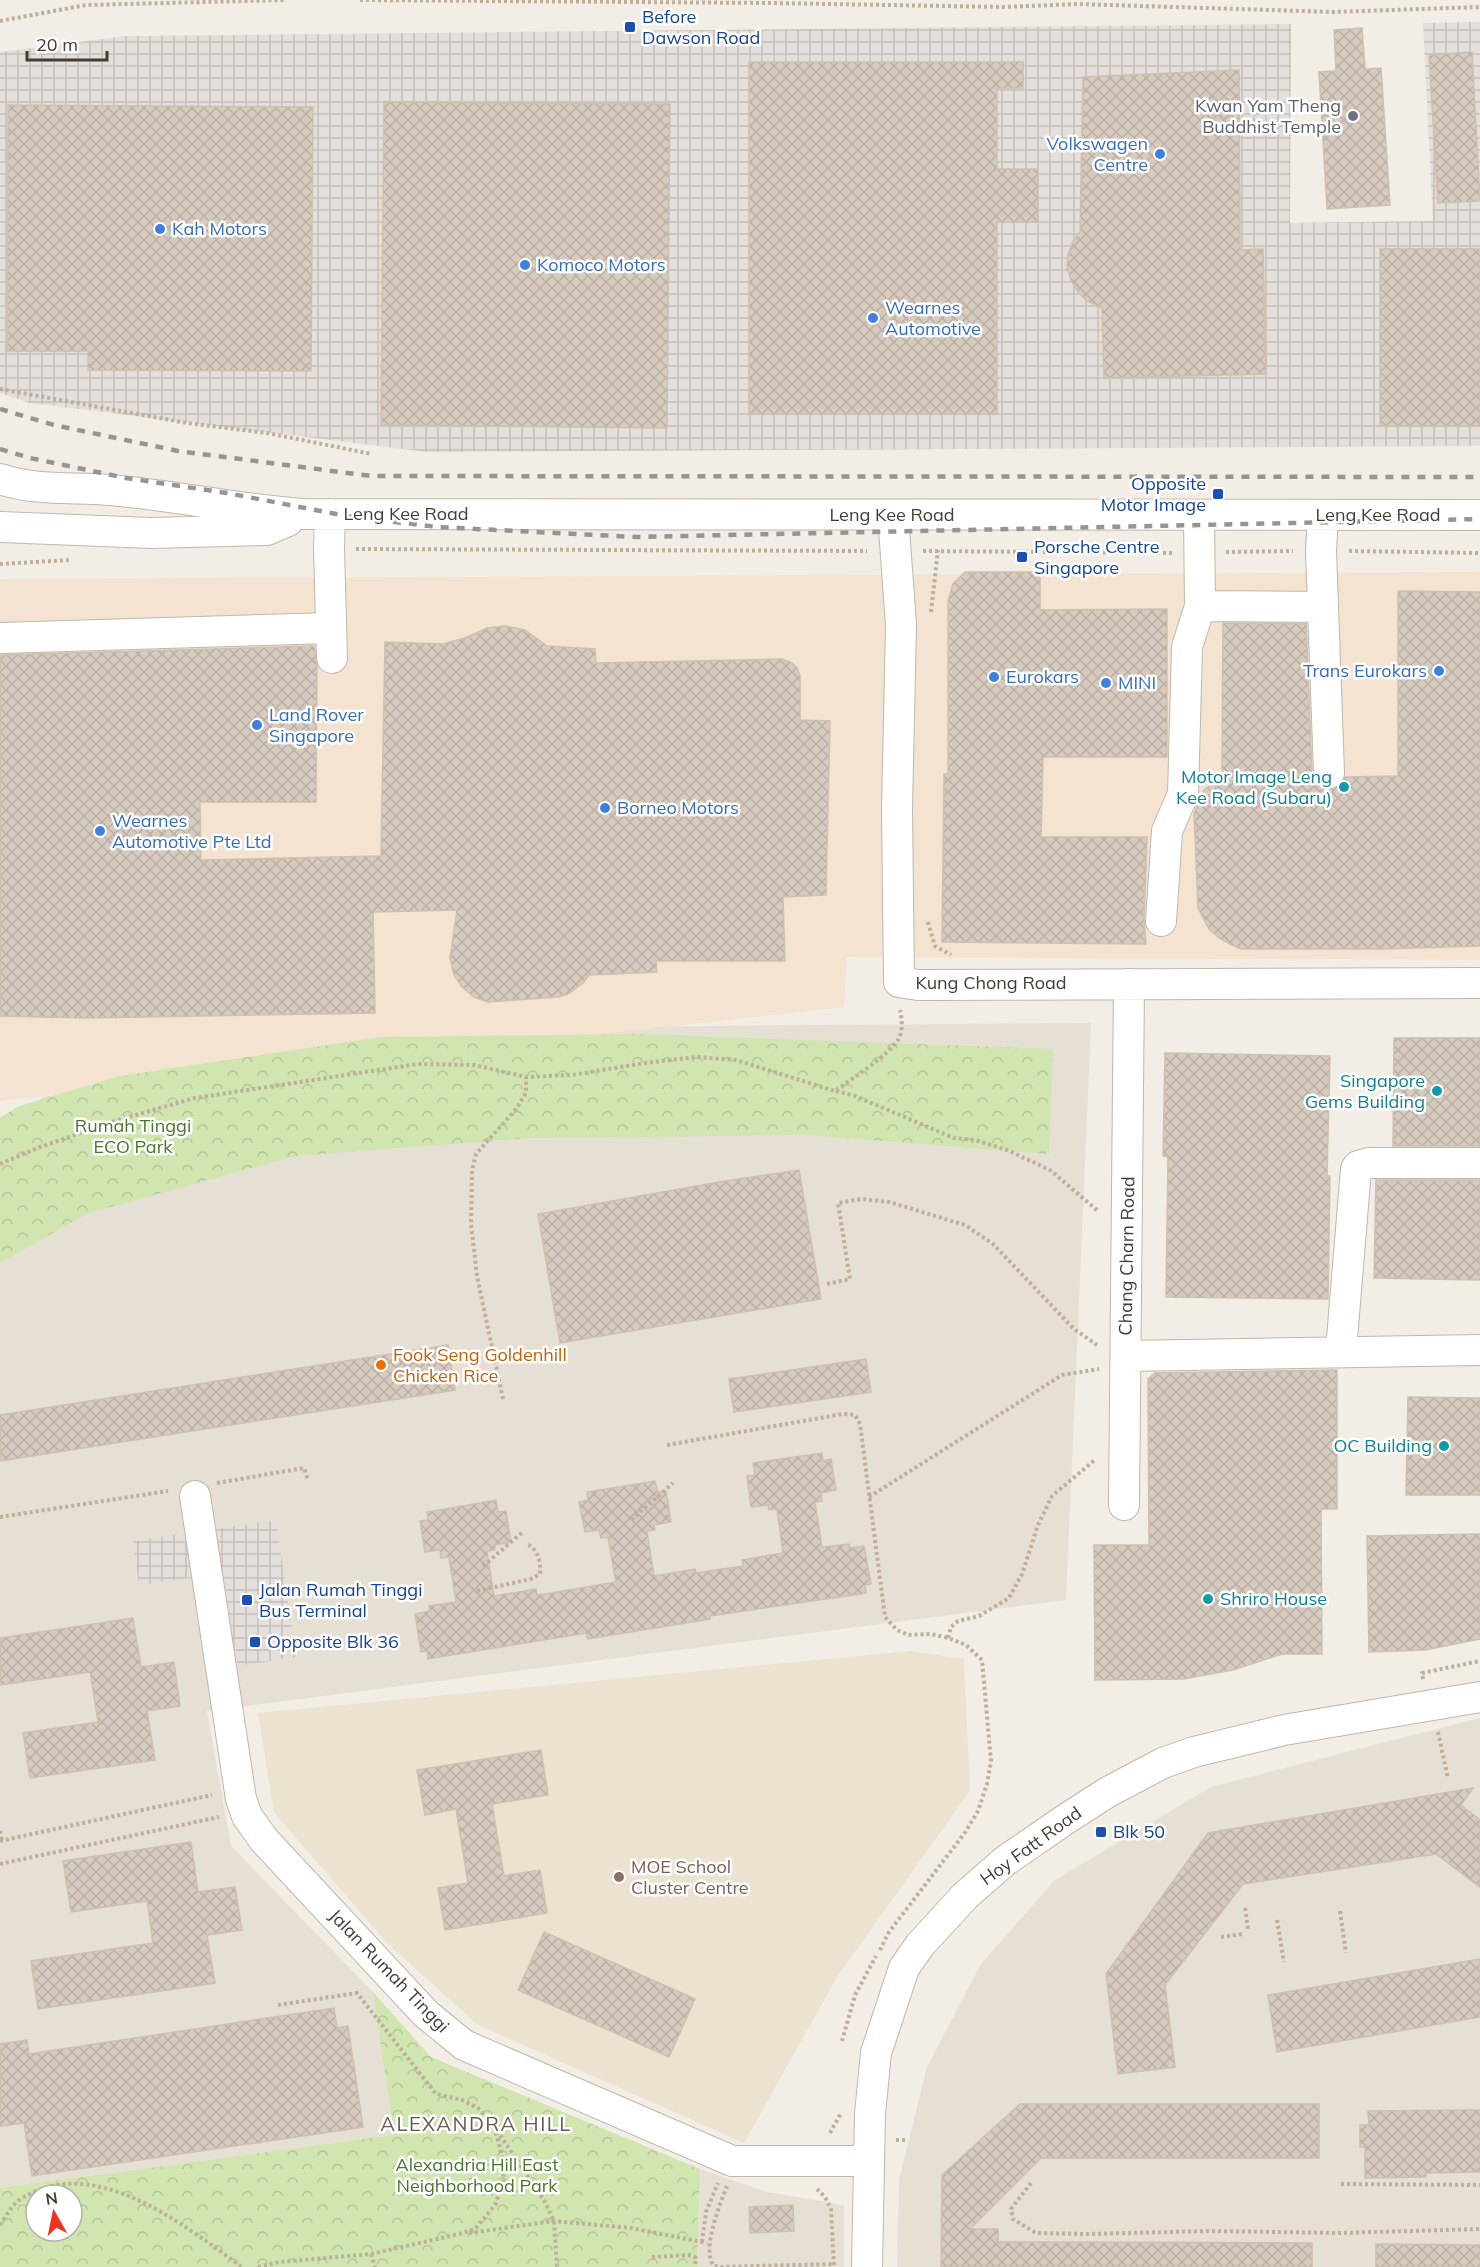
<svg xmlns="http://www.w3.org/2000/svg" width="1480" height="2267" viewBox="0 0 1480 2267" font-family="Mulish,sans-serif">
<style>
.residential{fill:#e6dfd3}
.commercial{fill:#f4e3d0}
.industrial{fill:url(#industrial-grid)}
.education{fill:#ebe2cf}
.park{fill:url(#park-crowns);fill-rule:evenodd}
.building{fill:url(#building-cross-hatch);stroke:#cec0ae;stroke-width:1.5}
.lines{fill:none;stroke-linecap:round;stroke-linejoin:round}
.minor-casing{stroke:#c0b7ab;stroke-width:32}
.path{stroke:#beaf9a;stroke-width:4;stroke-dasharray:3 3;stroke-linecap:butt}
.minor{stroke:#fff;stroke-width:30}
.rail{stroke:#959595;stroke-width:4.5;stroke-dasharray:8 8;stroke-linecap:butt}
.transit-dot{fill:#1a4fb4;stroke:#fff;stroke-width:2}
.worship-dot{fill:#6b7280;stroke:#fff;stroke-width:2}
.shop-dot{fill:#3f7fe0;stroke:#fff;stroke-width:2}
.culture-dot{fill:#0f9aa8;stroke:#fff;stroke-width:2}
.food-dot{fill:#e8710a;stroke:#fff;stroke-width:2}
.education-dot{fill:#8d6e63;stroke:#fff;stroke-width:2}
.labels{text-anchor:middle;stroke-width:5;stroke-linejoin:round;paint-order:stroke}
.transit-label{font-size:18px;fill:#164399;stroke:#fff;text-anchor:start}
.worship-label{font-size:18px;fill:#5b616d;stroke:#fff;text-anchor:end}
.shop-label{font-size:18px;fill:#366cbe;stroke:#fff;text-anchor:start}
.street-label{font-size:18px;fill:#443d35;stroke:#fff}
.culture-label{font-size:18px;fill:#0d838f;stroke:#fff;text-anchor:end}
.park-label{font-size:18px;fill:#4a742a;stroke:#fff}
.food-label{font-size:18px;fill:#c56008;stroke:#fff;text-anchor:start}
.education-label{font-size:18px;fill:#785e54;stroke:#fff;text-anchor:start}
.neighbourhood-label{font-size:20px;letter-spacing:1.5px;fill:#675b4d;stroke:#fff}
</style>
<defs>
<pattern id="industrial-grid" width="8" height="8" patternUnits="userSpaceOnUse" patternTransform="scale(1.5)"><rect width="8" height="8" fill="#e4dfda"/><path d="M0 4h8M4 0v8" fill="none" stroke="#c5c0bc"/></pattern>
<pattern id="park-crowns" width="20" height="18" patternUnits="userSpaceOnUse" patternTransform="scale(1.5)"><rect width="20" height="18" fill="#d0e5af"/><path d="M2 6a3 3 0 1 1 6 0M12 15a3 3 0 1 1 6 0" fill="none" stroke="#b4c597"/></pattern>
<pattern id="building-cross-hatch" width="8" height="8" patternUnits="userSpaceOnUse" patternTransform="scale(1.5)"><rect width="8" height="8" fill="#d6cbbe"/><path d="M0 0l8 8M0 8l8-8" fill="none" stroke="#b9afa4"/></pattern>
</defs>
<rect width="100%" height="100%" fill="#f2ede5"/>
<path class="residential" d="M1091,1023L1066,1600L207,1711L231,1846L373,1992L394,2135L0,2188V1128L43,1097L456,1028Z
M1480,1718V2267H897L899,2180L927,2067L981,1964L1055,1880L1211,1787Z
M700,2169L766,2192L844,2205V2267H697Z"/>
<path class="commercial" d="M1480,572V960L847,957L844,1007L0,1101V579Z"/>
<path class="industrial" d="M1480,22V446L427,452L30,403L0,393V52L126,36L1291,24L1290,223L1433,221L1423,23Z
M276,1520L296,1657L237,1666L223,1573L139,1585L133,1541Z"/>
<path class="education" d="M911,1651L964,1659L970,1791L837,1977L744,2143L478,2025L386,1942L274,1812L258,1713Z"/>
<path class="park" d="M638,1034L1053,1049L1049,1154L806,1135L528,1138L295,1156L86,1214L0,1263V1118L19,1106L120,1076L381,1037Z
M373,1992L431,2057L700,2169L697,2267H0V2188L394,2135ZM36,2195H72V2231H36Z"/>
<path class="building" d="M1362,28L1365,69L1381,68L1390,205L1327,209L1319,72L1336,71L1334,30Z
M1472,52L1480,201L1438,203L1429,55Z
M749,62H1023V88H997V169H1038V222H997V414H749Z
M1239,70L1240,250L1263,249L1266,374L1104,378L1102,308L1087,301L1078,292L1071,280L1067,268L1068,255L1072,243L1080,232L1083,77Z
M384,102L670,104L667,428L381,425Z
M8,105L313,107L311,371L88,370V351H7Z
M1380,249H1480V426H1380Z
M965,572H1040V610L1167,609V757H1043L1041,837H1147L1144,920L1146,944L942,942L944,774H948V601L953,584Z
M1398,591L1480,592V946L1381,949H1241L1232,945L1219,938L1209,929L1198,908L1194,813L1204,790L1222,776L1223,623L1306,624L1312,774L1314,782L1320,788L1330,790L1339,787L1345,777L1398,776Z
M505,626L525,630L547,646L595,649L596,663L782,659L792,663L797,668L800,675V720L830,721L826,895L783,897L785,961H656L657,972L589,975L583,983L568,994L558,997L488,1002L474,997L462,987L454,975L450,958L457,910L373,912L375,1013L86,1018L0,1016V655L314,646L317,665L316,802H200L201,860L381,856L385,642L443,644L465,638L487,628Z
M1394,1038H1480V1146H1393Z
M1165,1053L1330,1056L1327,1176H1330L1328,1299L1166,1297L1168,1157L1163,1156Z
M799,1170L821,1299L560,1343L538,1214L725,1181Z
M1376,1180H1480V1280L1374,1278Z
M448,1345L455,1390L0,1461V1415Z
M866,1359L871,1392L734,1412L729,1379Z
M1337,1370V1509H1321L1322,1654H1282L1233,1670L1183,1679L1095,1680L1094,1545H1149L1148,1379L1155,1373Z
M1408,1397L1480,1398V1495H1406Z
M822,1453L823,1461L831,1459L836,1490L821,1493L822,1501L815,1502L822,1547L849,1544L850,1548L864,1546L871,1584L865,1585L866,1593L710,1616V1619L588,1639L586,1633L428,1659L427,1651L421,1652L415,1614L430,1611L429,1606L456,1602L449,1557L441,1558L440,1550L425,1552L420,1521L428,1520L427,1512L496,1500L498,1512L506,1511L511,1542L495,1545V1550L487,1551L494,1596L536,1589L537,1595L551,1593L616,1582L608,1537L601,1538L599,1530L585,1532L579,1502L588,1500L587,1492L655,1481L658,1492L666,1491L671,1522L654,1525L655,1530L647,1531L654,1576L695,1569L696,1573L743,1566L742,1560L783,1553L777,1509L769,1510L768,1505L751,1507L747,1476L755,1475L753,1463Z
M1480,1534V1639L1425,1650L1369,1652L1367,1536Z
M133,1618L141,1667L174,1662L180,1706L147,1711L155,1760L30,1778L23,1733L98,1722L90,1672L0,1685V1638Z
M541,1750L548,1795L492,1804L504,1876L540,1870L547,1913L445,1930L438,1888L468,1883L456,1809L425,1815L417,1770Z
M1473,1788L1461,1805L1480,1820V1887L1436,1854L1243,1884L1165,1985L1175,2067L1118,2074L1106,1974L1208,1833Z
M191,1842L198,1892L235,1887L242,1930L207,1935L215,1983L38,2009L31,1961L153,1943L147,1901L71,1912L63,1861Z
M544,1932L695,1999L669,2057L518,1990Z
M1480,1959V2017L1277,2052L1268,1995Z
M334,2008L337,2028L348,2026L363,2127L32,2176L24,2123L0,2126V2044L27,2040L29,2054Z
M1020,2104H1319V2158H1041L970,2229H998V2242L1312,2243V2267H941L942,2175Z
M1480,2110V2172L1426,2173V2177L1365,2178V2147H1360V2125H1369L1368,2111Z
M793,2205L794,2231L750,2233L749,2207Z
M1376,2244L1480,2245V2267H1376Z"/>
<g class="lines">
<defs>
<path id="minor" d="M0,479C35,491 73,487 109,490C174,495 239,510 304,514L1480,515
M330,514L329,548L332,658
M893,515L901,625L897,809L899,982L918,985L1480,983
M1323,515L1321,551L1329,773
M0,527L152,533L267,530L288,521
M1200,606L1323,607
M0,638L330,628
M1161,921L1167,831L1183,794L1187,647L1200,606L1199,515
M1341,1351L1356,1169L1358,1166L1368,1163H1480
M1127,1356L1480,1350
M195,1496L241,1799L247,1816L264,1840L426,2014L464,2045L732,2161H869
M1124,1505L1129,984
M867,2267L870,2114L876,2053L904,1968L920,1945L965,1896L1005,1861L1066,1819L1108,1792L1163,1763L1194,1752L1284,1730L1480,1697"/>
</defs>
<use href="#minor" class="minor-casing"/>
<path class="path" d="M360,0L770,3L1004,7L1078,4L1333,12L1480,7
M0,21L86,5L285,0
M0,389L187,423L267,433L372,454
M356,549L867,551
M923,551L1173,553
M1349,551L1480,553
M1226,552L1293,551
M0,564L70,560
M931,612L938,550
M928,922L935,946L951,955
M836,1091L855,1096L954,1138L975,1140L1007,1150L1050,1170L1098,1211
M0,1164L40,1147L118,1120L195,1098L418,1064L474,1065L526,1077L572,1075L645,1063L697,1057L736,1060L835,1091C851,1079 890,1055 899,1038C903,1029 902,1019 900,1010
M827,1284L850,1279L838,1203L861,1199L889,1202L965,1225L993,1244L1074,1329L1097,1345
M503,1399L477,1276L471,1224L472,1170L476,1154L516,1109L526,1093V1077
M667,1445L843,1414L855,1415L860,1424L885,1617L897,1630L908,1635L931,1634L948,1638L966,1645L982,1660L991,1761L987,1784L978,1811L964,1834L889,1932L880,1950
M217,1483L304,1468L308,1480
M869,1497L1062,1375L1099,1369
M0,1517L168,1491
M631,1520L673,1483
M483,1566L524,1531
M477,1591L531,1579L540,1574C541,1560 538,1550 526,1543
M948,1638L951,1627L958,1621L979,1616L1009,1598L1022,1574L1038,1525L1052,1496L1096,1459
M1423,1679L1422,1673L1480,1661
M1438,1732L1448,1778
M0,1831L2,1841
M0,1841L212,1795
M0,1864L219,1817
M1245,1908L1248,1929
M1340,1911L1346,1953
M1277,1920L1284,1962
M1221,1937L1243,1934
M278,2005L357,1993L436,2094L462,2100L478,2108L494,2126L545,2202L554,2221L557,2267
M842,2041L855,1995L876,1956
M830,2133L841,2113
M896,2140H905
M1031,2183L1011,2209L1013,2219L1036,2233L1086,2234L1211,2231L1340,2233L1480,2229
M1341,2184L1480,2185
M727,2186C720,2204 702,2248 713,2265L719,2267L834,2264
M817,2189L825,2197L831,2209L834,2267
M0,2225C5,2218 12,2205 19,2200C94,2151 183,2225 242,2267
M469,2233L554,2221L631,2228L707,2243
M702,2242L706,2212L718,2183
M371,2254L375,2267
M652,2257L691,2255L696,2258L695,2267
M258,2267L279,2262L371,2254L459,2234L475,2229L495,2205L503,2182L504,2165L496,2132"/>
<use href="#minor" class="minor"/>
<path class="rail" d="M0,409L54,425L178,451L371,476L1480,477
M0,449L30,458L126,478L227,493L352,517L438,527L636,537L1480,519"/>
</g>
<g class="transit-dot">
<rect x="624" y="21" width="12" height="12" rx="3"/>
<rect x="1212" y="488" width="12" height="12" rx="3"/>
<rect x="1016" y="551" width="12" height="12" rx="3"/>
<rect x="241" y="1594" width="12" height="12" rx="3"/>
<rect x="249" y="1636" width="12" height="12" rx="3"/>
<rect x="1095" y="1826" width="12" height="12" rx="3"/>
</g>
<circle class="worship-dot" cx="1353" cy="116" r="6"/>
<g class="shop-dot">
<circle cx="1160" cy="154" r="6"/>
<circle cx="160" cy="229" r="6"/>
<circle cx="525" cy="265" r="6"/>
<circle cx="873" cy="318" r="6"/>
<circle cx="1439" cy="671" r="6"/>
<circle cx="994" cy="677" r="6"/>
<circle cx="1106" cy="683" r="6"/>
<circle cx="257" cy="725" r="6"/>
<circle cx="605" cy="808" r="6"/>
<circle cx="100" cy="831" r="6"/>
</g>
<g class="culture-dot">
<circle cx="1344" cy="787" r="6"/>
<circle cx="1437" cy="1091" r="6"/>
<circle cx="1444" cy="1446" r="6"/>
<circle cx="1208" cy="1599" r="6"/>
</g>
<circle class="food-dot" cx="381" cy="1365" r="6"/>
<circle class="education-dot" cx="619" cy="1877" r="6"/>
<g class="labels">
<g class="transit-label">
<text x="642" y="23">Before<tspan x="642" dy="21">Dawson Road</tspan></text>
<text x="1206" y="490" text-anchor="end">Opposite<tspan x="1206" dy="21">Motor Image</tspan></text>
<text x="1034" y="553">Porsche Centre<tspan x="1034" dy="21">Singapore</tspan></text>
<text x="259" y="1596">Jalan Rumah Tinggi<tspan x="259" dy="21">Bus Terminal</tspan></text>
<text x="267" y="1648">Opposite Blk 36</text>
<text x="1113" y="1838">Blk 50</text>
</g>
<g class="worship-label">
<text x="1341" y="112">Kwan Yam Theng<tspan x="1341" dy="21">Buddhist Temple</tspan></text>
</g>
<g class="shop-label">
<text x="1148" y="150" text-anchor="end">Volkswagen<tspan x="1148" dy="21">Centre</tspan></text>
<text x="172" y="235">Kah Motors</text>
<text x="537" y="271">Komoco Motors</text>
<text x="885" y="314">Wearnes<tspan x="885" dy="21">Automotive</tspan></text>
<text x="1427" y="677" text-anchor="end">Trans Eurokars</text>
<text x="1006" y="683">Eurokars</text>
<text x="1118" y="689">MINI</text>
<text x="269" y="721">Land Rover<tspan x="269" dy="21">Singapore</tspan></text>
<text x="617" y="814">Borneo Motors</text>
<text x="112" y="827">Wearnes<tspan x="112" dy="21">Automotive Pte Ltd</tspan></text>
</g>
<g class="street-label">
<text x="406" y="520">Leng Kee Road</text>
<text x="892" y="521">Leng Kee Road</text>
<text x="1378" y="521">Leng Kee Road</text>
<text x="991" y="989">Kung Chong Road</text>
<text transform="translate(1127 1256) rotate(-89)" y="6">Chang Charn Road</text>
<text transform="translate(1031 1846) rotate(-36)" y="6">Hoy Fatt Road</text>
<text transform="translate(389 1971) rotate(46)" y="6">Jalan Rumah Tinggi</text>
</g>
<g class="culture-label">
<text x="1332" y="783">Motor Image Leng<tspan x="1332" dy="21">Kee Road (Subaru)</tspan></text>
<text x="1425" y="1087">Singapore<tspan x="1425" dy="21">Gems Building</tspan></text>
<text x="1432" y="1452">OC Building</text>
<text x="1220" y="1605" text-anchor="start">Shriro House</text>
</g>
<g class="park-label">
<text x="133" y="1132">Rumah Tinggi<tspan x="133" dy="21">ECO Park</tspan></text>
<text x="477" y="2171">Alexandria Hill East<tspan x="477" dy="21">Neighborhood Park</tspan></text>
</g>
<g class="food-label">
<text x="393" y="1361">Fook Seng Goldenhill<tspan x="393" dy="21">Chicken Rice</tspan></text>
</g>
<g class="education-label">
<text x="631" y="1873">MOE School<tspan x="631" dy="21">Cluster Centre</tspan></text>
</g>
<g class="neighbourhood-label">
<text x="476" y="2131">ALEXANDRA HILL</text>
</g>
</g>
<g transform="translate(54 2213) rotate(351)"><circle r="28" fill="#ffffff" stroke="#b4b1ae" stroke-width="1.5"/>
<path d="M0-4.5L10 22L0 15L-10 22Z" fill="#f3301b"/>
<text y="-9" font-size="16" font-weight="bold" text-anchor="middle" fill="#443d35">N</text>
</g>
<path d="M27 51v9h80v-9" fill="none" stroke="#443d35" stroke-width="3"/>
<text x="36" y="51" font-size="18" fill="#443d35" stroke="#ffffff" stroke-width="4.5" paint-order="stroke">20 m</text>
</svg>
